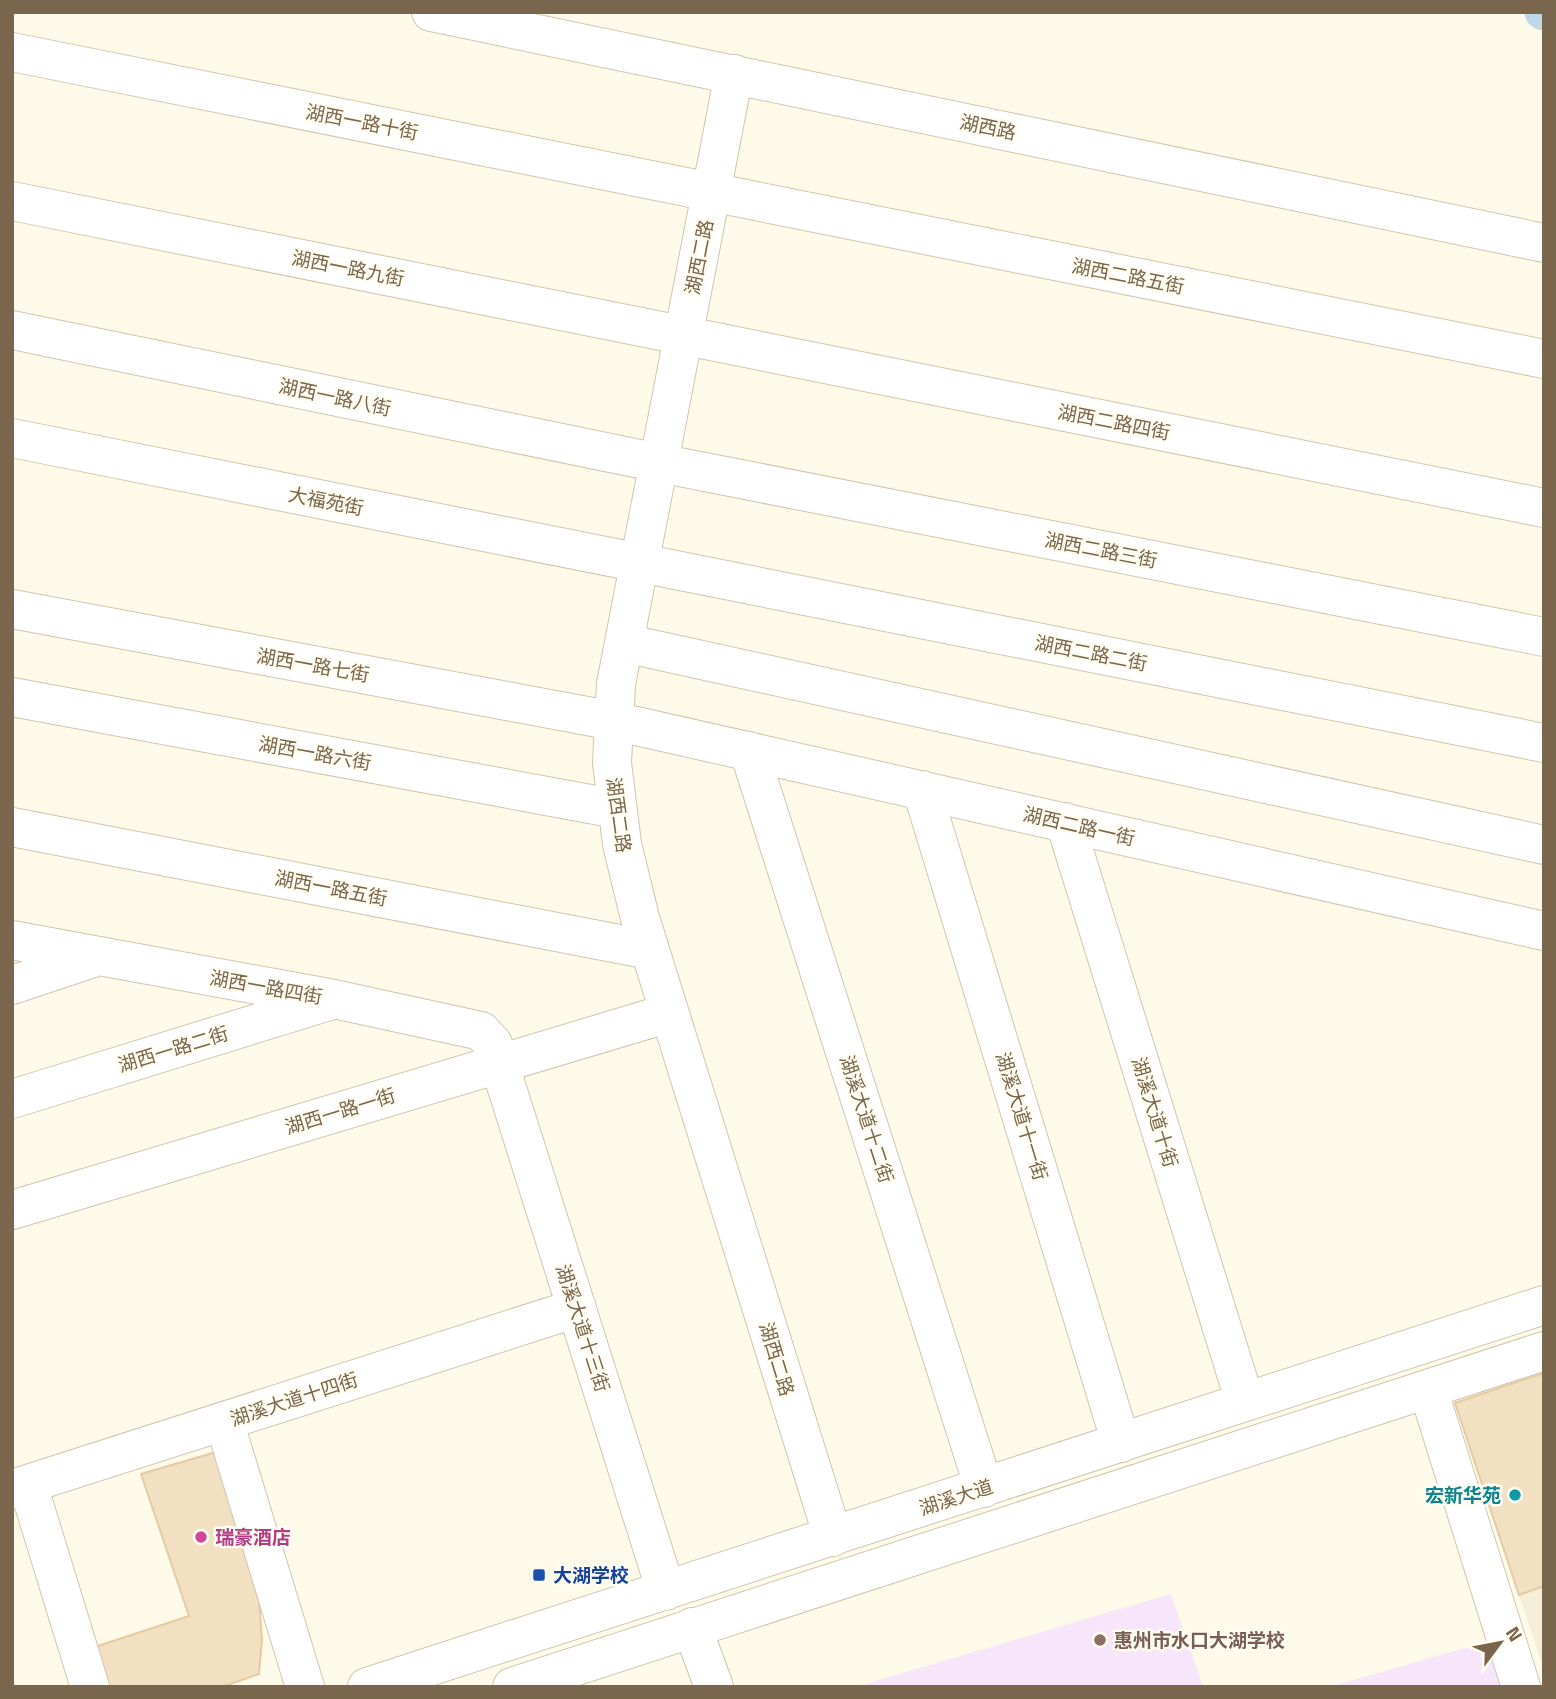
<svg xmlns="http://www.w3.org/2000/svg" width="1556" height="1699" viewBox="0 0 1556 1699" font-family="'Titillium Web','Noto Sans SC',sans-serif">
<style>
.residential{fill:#f5eed8}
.education{fill:#f7e6fa}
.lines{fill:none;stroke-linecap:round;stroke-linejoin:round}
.canal{stroke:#bed8e7;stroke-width:35}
.building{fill:#f2e0c2;stroke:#e5caa2;stroke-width:2}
.minor-casing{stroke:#d0c5af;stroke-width:40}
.minor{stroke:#fff;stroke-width:38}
.culture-dot{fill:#0f9aa8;stroke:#fffcf1;stroke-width:2.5}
.hotel-dot{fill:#d1479c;stroke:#fffcf1;stroke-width:2.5}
.transit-dot{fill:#1a4fb4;stroke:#fffcf1;stroke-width:2.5}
.education-dot{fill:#8d6e63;stroke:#fffcf1;stroke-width:2.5}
.labels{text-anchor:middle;stroke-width:5;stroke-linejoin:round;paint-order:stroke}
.street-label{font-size:19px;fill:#79664c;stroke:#fffcf1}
.culture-label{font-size:19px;font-weight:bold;fill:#0d838f;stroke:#fffcf1;text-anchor:end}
.hotel-label{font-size:19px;font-weight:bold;fill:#b23c85;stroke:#fffcf1;text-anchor:start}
.transit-label{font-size:19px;font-weight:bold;fill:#164399;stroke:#fffcf1;text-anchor:start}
.education-label{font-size:19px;font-weight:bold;fill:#785e54;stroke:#fffcf1;text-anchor:start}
</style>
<rect width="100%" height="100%" fill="#fdfaea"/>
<path class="residential" d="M1544,1586V1670L1519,1595Z"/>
<path class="education" d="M1171,1594L1203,1687H855Z
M1489,1641L1503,1687H1329Z"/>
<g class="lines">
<path class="canal" d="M1542,12L1544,13"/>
</g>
<path class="building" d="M1544,1373V1586L1519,1595L1455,1403Z
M216,1452L259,1600L262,1639L259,1674L222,1687H109L95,1647L189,1616L141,1474Z"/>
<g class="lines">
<defs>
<path id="minor" d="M431,12L1544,243
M12,52L1544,359
M734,74L616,684L612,763L622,844L640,918L833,1537
M12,201L1544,508
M12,330L659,463L1544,637
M12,438L1544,743
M12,609L614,721L1544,931
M624,643L1544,845
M12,697L617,809
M749,751L984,1488
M922,790L1121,1443
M1065,822L1245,1402
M12,827L650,950
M12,940L334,999L481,1031L493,1044L666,1591
M12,985L93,958
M12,1099L329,1001
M12,1210L669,1013
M1428,1389L1521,1687
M224,1421L305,1687
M28,1485L90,1687
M12,1489L577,1308
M692,1627L714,1687
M367,1687L1544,1305
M512,1687L1544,1351"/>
</defs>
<use href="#minor" class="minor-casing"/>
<use href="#minor" class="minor"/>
</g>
<circle class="culture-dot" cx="1515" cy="1495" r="7"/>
<circle class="hotel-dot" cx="201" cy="1537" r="7"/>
<rect class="transit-dot" x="532" y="1568" width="14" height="14" rx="3.5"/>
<circle class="education-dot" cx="1100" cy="1640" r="7"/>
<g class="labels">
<g class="street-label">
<text transform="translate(362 122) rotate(11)" y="7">湖西一路十街</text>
<text transform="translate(988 127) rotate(12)" y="7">湖西路</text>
<text transform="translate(699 257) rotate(-79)" y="7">湖西二路</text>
<text transform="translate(348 268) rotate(11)" y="7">湖西一路九街</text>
<text transform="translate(1128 276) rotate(11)" y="7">湖西二路五街</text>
<text transform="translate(335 397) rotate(12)" y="7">湖西一路八街</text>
<text transform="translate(1114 422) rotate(11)" y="7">湖西二路四街</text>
<text transform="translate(326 501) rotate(11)" y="7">大福苑街</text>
<text transform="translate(1101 550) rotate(11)" y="7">湖西二路三街</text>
<text transform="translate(1091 653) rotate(11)" y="7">湖西二路二街</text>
<text transform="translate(313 665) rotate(10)" y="7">湖西一路七街</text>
<text transform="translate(315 753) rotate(10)" y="7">湖西一路六街</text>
<text transform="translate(619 815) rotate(82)" y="7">湖西二路</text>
<text transform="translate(1079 826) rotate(13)" y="7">湖西二路一街</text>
<text transform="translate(331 888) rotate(11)" y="7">湖西一路五街</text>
<text transform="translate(266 987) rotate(10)" y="7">湖西一路四街</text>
<text transform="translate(173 1049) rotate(-17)" y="7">湖西一路二街</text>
<text transform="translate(340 1111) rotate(-17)" y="7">湖西一路一街</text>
<text transform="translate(1155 1112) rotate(73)" y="7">湖溪大道十街</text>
<text transform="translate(1022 1116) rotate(73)" y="7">湖溪大道十一街</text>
<text transform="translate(867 1119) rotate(72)" y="7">湖溪大道十二街</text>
<text transform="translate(583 1328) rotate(72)" y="7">湖溪大道十三街</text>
<text transform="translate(777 1359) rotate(73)" y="7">湖西二路</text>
<text transform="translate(294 1399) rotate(-18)" y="7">湖溪大道十四街</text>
<text transform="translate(956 1497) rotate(-18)" y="7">湖溪大道</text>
</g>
<g class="culture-label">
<text x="1501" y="1502">宏新华苑</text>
</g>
<g class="hotel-label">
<text x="215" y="1544">瑞豪酒店</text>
</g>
<g class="transit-label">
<text x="553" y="1582">大湖学校</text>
</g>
<g class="education-label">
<text x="1114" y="1647">惠州市水口大湖学校</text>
</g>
</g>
<rect width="1556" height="1699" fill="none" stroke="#79664c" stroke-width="28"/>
<g transform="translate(1500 1643) rotate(58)" stroke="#fffcf1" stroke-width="5" paint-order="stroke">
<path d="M0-5L12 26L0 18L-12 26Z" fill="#79664c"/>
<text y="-10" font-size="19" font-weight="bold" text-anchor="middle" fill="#79664c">N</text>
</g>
</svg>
